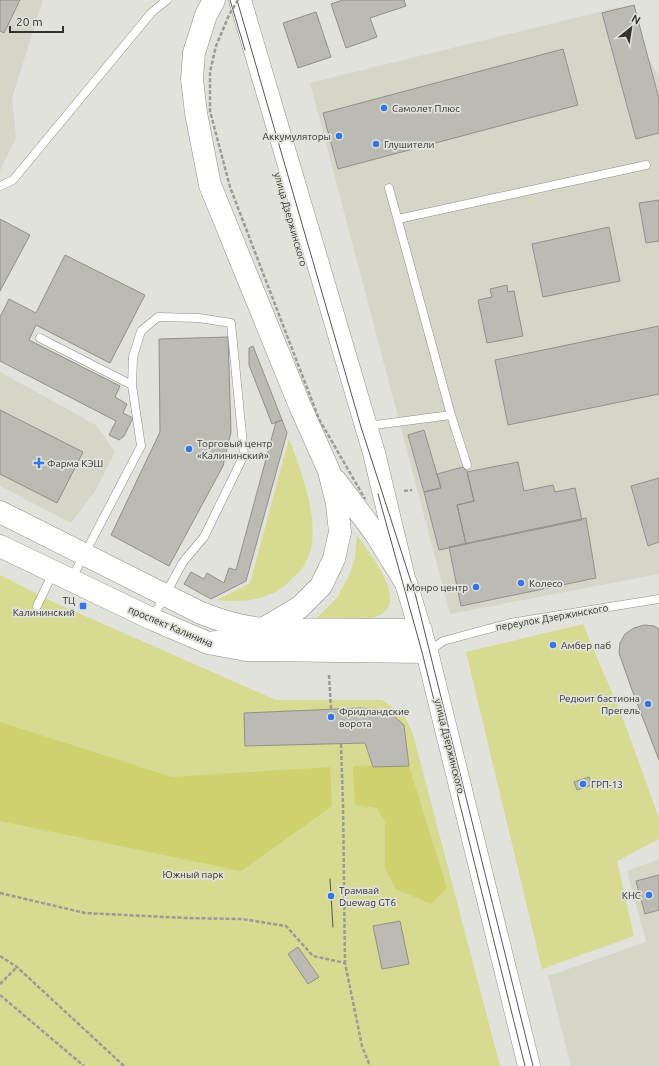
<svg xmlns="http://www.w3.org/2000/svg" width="659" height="1066" viewBox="0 0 659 1066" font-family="Ubuntu,sans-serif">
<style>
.built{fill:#d5d6c8}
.green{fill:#d7da91}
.water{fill:#ced16e}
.building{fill:#bbbbb4;stroke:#909089}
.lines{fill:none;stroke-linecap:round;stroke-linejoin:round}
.lane-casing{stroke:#8e8f88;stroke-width:9}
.secondary-casing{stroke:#8e8f88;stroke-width:23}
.primary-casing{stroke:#8e8f88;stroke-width:23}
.path{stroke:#9a9b96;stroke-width:2.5;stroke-dasharray:4 2;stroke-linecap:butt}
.lane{stroke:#fff;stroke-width:8}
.secondary{stroke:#fff;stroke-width:22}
.primary{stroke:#fff;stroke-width:22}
.tram{stroke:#565753;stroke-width:1}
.path-bridge{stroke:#9a9b96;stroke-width:2.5;stroke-dasharray:4 2;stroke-linecap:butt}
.poi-dot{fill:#3576e4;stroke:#e1e2db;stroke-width:1.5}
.labels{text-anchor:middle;stroke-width:3.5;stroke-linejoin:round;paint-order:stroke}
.poi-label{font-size:10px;fill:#32322f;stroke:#e1e2db;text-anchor:start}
.street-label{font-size:10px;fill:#32322f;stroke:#e1e2db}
.park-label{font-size:10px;fill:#2f3005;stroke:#e1e2db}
</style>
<rect width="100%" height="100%" fill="#e1e2db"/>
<path class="built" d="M0,0H43L12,98L16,137L0,171Z
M619,7L659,76V574L450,614L310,83Z
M0,372L96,425L115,452L94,493L71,523L0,486Z
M659,859V1066H571L548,976L646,942L627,871Z"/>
<path class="green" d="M289,439C302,474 327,534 302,569C299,573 294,576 291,580C271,600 245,603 217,600L250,583Z
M357,535C368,552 411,602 378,616C361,623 335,619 317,618L337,598L351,571L355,557Z
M0,575L51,601L276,700H382L405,717L413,734L500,1066H0Z
M583,624L625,724L659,818V839L617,861L634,936L542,969L466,652Z"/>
<path class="water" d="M0,722L172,777L330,767L332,806L241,871L0,821Z
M353,766H409L447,888L431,904L396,889L385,868V822L377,808L355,805Z"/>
<path class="building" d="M0,0H20L4,33L0,31Z
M343,0H404L406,6L370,18L377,37L346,48L331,4Z
M634,5L659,99V133L636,139L602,13Z
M316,12L331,57L298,68L283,23Z
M563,49L578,105L338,169L323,113Z
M659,200V241L646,243L639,203Z
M0,219L30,235L0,291Z
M609,227L620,281L543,297L532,244Z
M65,255L145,295L110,363L36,325L29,340L120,386L115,397L127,404L123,413L133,418L124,436L119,440L109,435L116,421L0,361V317L9,299L36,313Z
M507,285L508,292L514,291L523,336L487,343L478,300L492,297L490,289Z
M659,326V394L508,425L495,360Z
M228,337L231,432L223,466L169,566L111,535L160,432L159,339Z
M253,346L282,420L272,424L249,365V348Z
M0,410L83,452L57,503L0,474Z
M282,420L287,433L246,581L211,599L184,584L191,572L204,579L207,573L224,583L229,568L236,570L276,422Z
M424,430L441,488L424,492L408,435Z
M518,462L524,491L553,485L555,492L575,488L582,520L466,544L457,505L474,501L467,472Z
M463,467L467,472L474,501L457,505L466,544L439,550L424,492L441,488L437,474Z
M659,478V542L648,546L631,486Z
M586,518L596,578L461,606L449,547Z
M644,625L654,626L659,629V760L632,690L619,653L620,643L625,634L634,628Z
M361,708L387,710L404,725L409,766L373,767L365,743L245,746L244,713Z
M589,777L592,785L577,790L574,782Z
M659,875V910L645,914L636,881Z
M400,921L409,964L382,969L373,926Z
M298,947L319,977L308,984L288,954Z"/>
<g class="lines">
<defs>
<path id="lane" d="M0,186L13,180L152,12L167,0
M389,188L451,415
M398,219L646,165
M40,338L132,385
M367,426L451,415L467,465
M71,580L141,446L132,385L133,357L141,331L158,317L199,318L231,323L244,455L204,537L183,562L152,619
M37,606L53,573
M428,652L443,641L510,623L659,599"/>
<path id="secondary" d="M240,0L374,453L404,578"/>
<path id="primary" d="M336,481L375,533L406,583L427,652L529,1066
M0,512L201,613C221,621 242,627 263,629L421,630
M0,546L152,619L208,643L246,650L427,652
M208,643L243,639L263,629L300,607L321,586L334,559L340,532L337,504L329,471L300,406L210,185L196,113L192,79L194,53L206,15L214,0"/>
</defs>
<use href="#lane" class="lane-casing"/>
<use href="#secondary" class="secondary-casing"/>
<use href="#primary" class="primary-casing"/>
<path class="path" d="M404,491L412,490
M329,675L331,709
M341,744L343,805L345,963
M0,893L85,913L186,918L242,919L286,926L313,956L345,963L362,1046L370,1066
M0,956L17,967L124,1066
M0,984L17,967
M0,995L84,1066"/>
<use href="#lane" class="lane"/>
<use href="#secondary" class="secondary"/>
<use href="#primary" class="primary"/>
<path class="tram" d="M230,0L245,50
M237,0L361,427L416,597L533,1066
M378,494L422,652L525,1066
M330,879L333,927"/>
<path class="path-bridge" d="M238,0L229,15L216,46L210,72V111L230,187L319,419L365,499"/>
</g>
<g class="poi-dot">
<circle cx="384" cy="108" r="4"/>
<circle cx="339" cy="136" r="4"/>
<circle cx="376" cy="144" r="4"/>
<circle cx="189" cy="449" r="4"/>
<path d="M37 457h4v4h4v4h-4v4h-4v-4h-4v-4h4z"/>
<circle cx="521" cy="583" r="4"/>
<circle cx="476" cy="587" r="4"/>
<rect x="79" y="602" width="8" height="8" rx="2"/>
<circle cx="553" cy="645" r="4"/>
<circle cx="648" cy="704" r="4"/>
<circle cx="331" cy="717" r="4"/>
<circle cx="583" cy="784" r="4"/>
<circle cx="649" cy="895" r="4"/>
<circle cx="331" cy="896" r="4"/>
</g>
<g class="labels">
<g class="poi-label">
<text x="392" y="112">Самолет Плюс</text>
<text x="331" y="140" text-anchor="end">Аккумуляторы</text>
<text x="384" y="148">Глушители</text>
<text x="197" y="447">Торговый центр<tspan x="197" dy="12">«Калининский»</tspan></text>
<text x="47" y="467">Фарма КЭШ</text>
<text x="529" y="587">Колесо</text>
<text x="468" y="591" text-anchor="end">Монро центр</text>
<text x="75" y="604" text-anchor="end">ТЦ<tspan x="75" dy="12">Калининский</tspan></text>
<text x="561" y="649">Амбер паб</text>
<text x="640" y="702" text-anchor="end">Редюит бастиона<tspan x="640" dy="12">Прегель</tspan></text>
<text x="339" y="715">Фридландские<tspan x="339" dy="12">ворота</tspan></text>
<text x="591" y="788">ГРП-13</text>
<text x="339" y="894">Трамвай<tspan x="339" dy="12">Duewag GT6</tspan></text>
<text x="641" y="899" text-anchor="end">КНС</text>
</g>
<g class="street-label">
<text transform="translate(291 219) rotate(74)" y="4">улица Дзержинского</text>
<text transform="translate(552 617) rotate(-10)" y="4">переулок Дзержинского</text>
<text transform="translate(171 626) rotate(23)" y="4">проспект Калинина</text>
<text transform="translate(450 746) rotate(76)" y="4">улица Дзержинского</text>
</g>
<g class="park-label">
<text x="193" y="878">Южный парк</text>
</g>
</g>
<g transform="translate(631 28) rotate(30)" stroke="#e1e2db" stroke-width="3" paint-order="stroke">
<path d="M0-3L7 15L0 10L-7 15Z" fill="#32322f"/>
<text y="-6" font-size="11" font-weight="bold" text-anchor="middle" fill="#32322f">N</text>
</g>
<path d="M10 26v6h53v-6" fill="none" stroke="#32322f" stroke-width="2"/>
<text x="16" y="26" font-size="12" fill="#32322f" stroke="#e1e2db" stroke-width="3" paint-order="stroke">20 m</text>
</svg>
